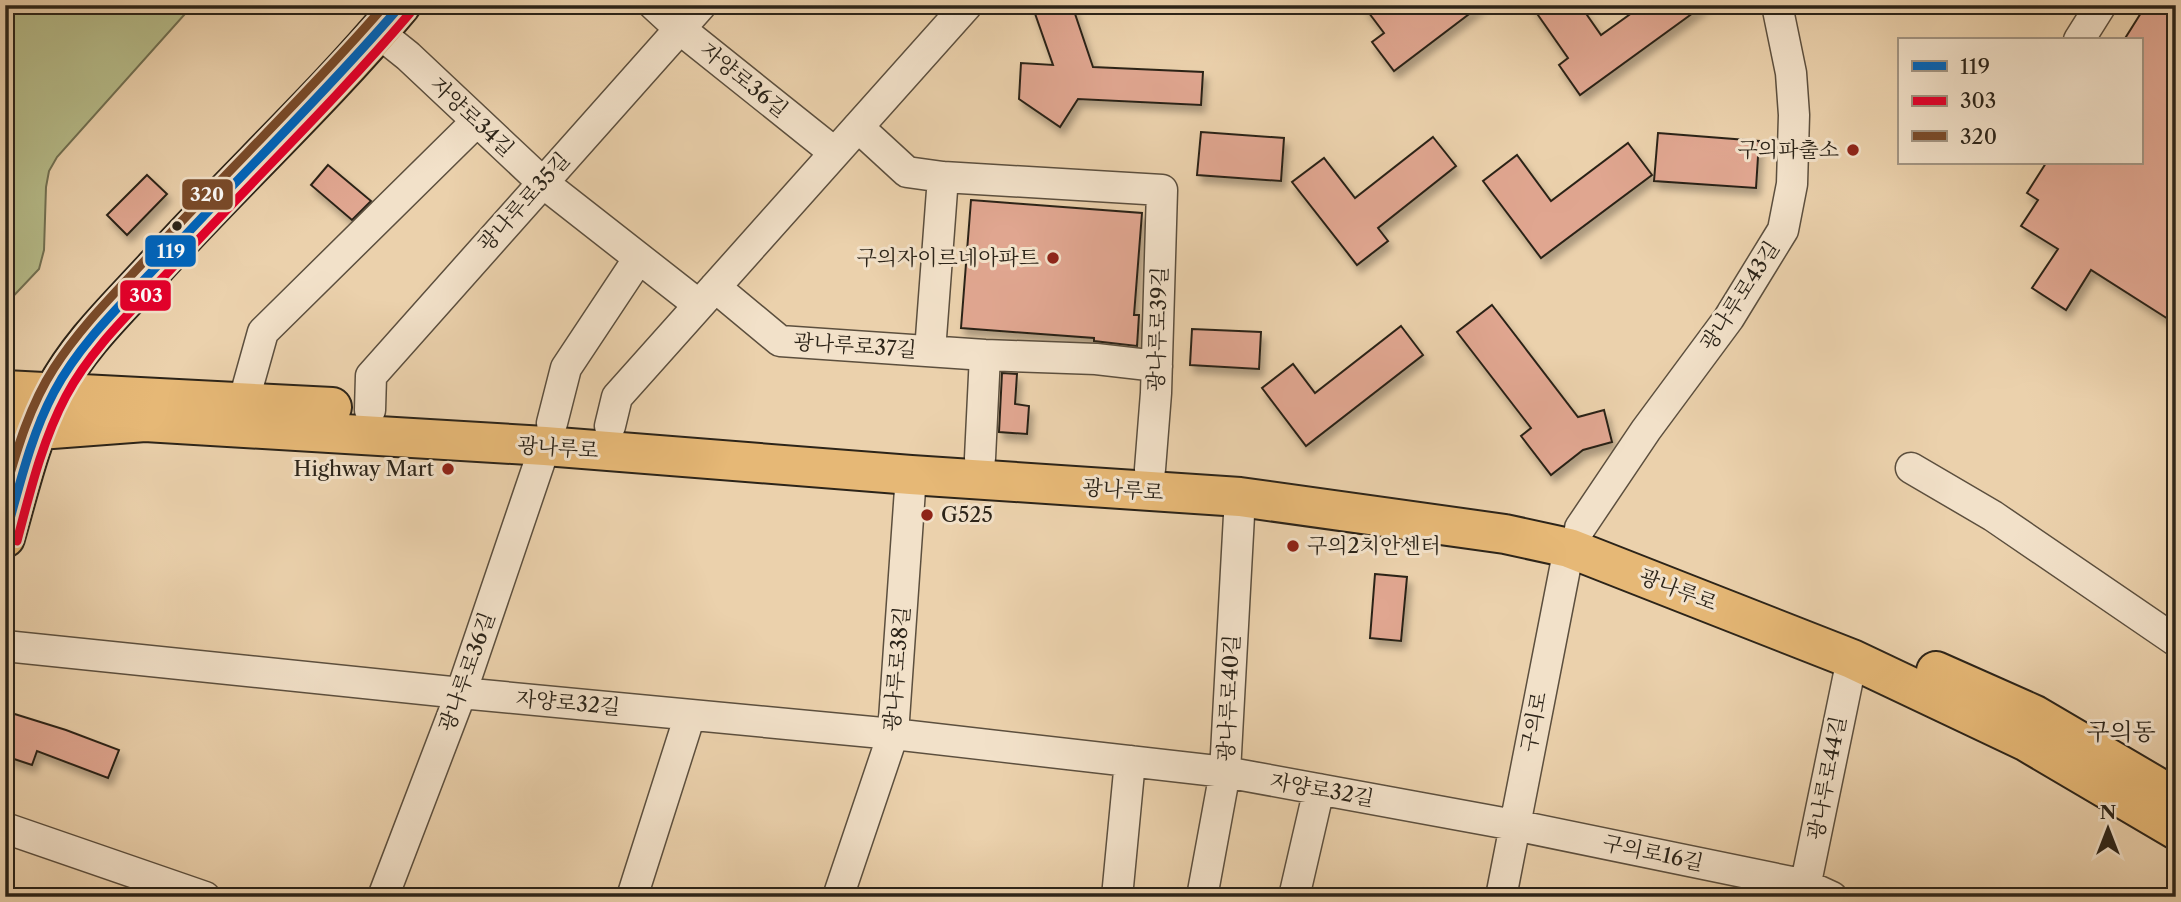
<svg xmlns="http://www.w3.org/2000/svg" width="2181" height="902" viewBox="0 0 2181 902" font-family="'Libre Caslon Text','Noto Serif KR',serif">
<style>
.green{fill:#b6bc8a;stroke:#717052;stroke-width:2}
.building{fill:#e0a690;stroke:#2c2419;stroke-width:2;filter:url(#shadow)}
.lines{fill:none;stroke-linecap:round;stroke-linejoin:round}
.minor-casing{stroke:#5c4f3e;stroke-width:33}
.major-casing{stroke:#2c2419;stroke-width:42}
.minor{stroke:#f2e1c9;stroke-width:30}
.major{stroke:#e6b876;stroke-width:38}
.bus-1-casing{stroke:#f2e1c9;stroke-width:14}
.bus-2-casing{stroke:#f2e1c9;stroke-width:14}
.bus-3-casing{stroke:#f2e1c9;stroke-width:14}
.bus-1{stroke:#0065bd;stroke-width:9}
.bus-2{stroke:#e4002b;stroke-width:9}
.bus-3{stroke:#7a4b2a;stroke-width:9}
.poi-dot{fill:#8f2418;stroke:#f2e1c9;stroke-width:2.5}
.bus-dot{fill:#2c2419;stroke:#f2e1c9;stroke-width:2.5}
.labels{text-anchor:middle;stroke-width:6;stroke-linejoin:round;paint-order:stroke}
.street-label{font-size:21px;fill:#2c2419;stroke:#f2e1c9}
.poi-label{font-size:21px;fill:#2c2419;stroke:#f2e1c9;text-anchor:end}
.quarter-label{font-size:24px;fill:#2c2419;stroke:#f2e1c9}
.line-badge{stroke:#f2e1c9;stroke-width:2.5}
.badge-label{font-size:19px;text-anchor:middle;font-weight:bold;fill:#fff}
</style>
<defs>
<filter id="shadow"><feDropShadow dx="4" dy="7" stdDeviation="3.5" flood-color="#0004"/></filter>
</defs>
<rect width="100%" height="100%" fill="#ebd1ac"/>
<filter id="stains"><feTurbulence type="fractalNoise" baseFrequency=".00286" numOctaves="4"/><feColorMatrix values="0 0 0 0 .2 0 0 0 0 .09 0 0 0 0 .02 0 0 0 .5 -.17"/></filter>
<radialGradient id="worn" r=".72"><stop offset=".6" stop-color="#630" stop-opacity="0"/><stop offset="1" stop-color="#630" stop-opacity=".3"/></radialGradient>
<path class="green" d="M5,5H193L57,157L49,171L46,187L44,250L39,269L5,305Z"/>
<path class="building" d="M1032,5H1072L1093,67L1203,72L1201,105L1078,99L1060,127L1019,99L1021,63L1053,65Z
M1363,5H1481L1394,71L1372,42L1384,33Z
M1531,5H1580L1601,35L1643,5H1704L1580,95L1559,65L1568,58Z
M2146,5H2176V324L2091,270L2066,310L2032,288L2058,249L2021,226L2038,200L2027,193L2046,163H2141V40H2124Z
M1201,132L1284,138L1281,181L1197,175Z
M1658,133L1759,141L1756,188L1654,181Z
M1433,137L1456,166L1378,228L1388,241L1357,265L1292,182L1324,158L1355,198Z
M1628,143L1652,175L1541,258L1483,181L1517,155L1551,201Z
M328,165L371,201L352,220L311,185Z
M147,175L167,194L127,235L107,215Z
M971,200L1142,213L1134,315H1139L1137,346L1094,341V338L961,328Z
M1492,305L1578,417L1604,410L1612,442L1583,450L1551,475L1521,436L1531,428L1457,332Z
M1401,326L1423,355L1306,446L1262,388L1293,364L1315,393Z
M1192,329L1261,332L1259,369L1190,365Z
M1002,373L1017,374L1015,404L1029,406L1027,434L999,432Z
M1375,574L1407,577L1401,641L1370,638Z
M5,711L66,730L119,750L108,778L37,751L32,765L5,756Z"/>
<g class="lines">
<defs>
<path id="minor" d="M654,5L680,29L835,153
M378,32L408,56L542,182L699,305
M2079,40L2101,5
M858,127L907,172L943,177L1162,190L1156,393L1150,469
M715,287L780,341L985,355L1096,359L1157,366
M930,351L943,177
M245,401L247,389L263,332L476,122
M370,410L371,376L701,5
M552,423L566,368L639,258
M610,426L617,397L967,5
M980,458L985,355
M1911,468L1993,516L2176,641
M1580,528L1646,430L1729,318L1783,230L1792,184L1794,115L1791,73L1777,5
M5,646L461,693L893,734L1225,772L1514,825L1806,885L1832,897
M5,828L205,897
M383,897L461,693L545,446
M632,897L690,715
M838,897L893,734L911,475
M1117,897L1130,761
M1202,897L1225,772L1240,497
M1294,897L1319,789
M1501,897L1569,548
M1803,897L1852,659"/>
<path id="major" d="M5,390L332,407
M5,427L39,430L145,422L545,446L911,475L1240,497L1505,534L1569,548L1852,659L2025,741L2176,830
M5,538C19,489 31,437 54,392C78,346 116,310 151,272C232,182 323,99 401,5
M1936,671L2035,715L2176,798"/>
</defs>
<use href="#minor" class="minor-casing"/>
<use href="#major" class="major-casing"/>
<use href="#minor" class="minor"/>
<use href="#major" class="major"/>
<defs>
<path id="bus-1" d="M5,537C19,488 30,437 54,392C80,343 121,305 158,265C238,177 324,95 401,5"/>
<path id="bus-2" d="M17,541C30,492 42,441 66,396C92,347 134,309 171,269C250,183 334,102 410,13"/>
<path id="bus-3" d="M5,491C17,449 30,405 54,368C81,326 117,291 151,254C228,170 310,92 385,5"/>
</defs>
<use href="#bus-1" class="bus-1-casing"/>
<use href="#bus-2" class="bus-2-casing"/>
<use href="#bus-3" class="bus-3-casing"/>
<use href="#bus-1" class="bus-1"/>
<use href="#bus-2" class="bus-2"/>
<use href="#bus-3" class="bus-3"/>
</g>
<g class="poi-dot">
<circle cx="1853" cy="150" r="7"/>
<circle cx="1053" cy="258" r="7"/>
<circle cx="448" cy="469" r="7"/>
<circle cx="927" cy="515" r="7"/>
<circle cx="1293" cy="546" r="7"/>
</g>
<circle class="bus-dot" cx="177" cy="226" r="6"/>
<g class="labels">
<g class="street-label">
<text transform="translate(744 80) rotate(39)" y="7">자양로36길</text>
<text transform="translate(472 117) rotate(43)" y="7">자양로34길</text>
<text transform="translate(524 202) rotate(-48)" y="7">광나루로35길</text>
<text transform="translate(1740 296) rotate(-57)" y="7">광나루로43길</text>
<text transform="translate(1158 329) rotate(-88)" y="7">광나루로39길</text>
<text transform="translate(855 346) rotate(4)" y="7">광나루로37길</text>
<text transform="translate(558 448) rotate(4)" y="7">광나루로</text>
<text transform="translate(1123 490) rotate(4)" y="7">광나루로</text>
<text transform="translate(1678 590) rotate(21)" y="7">광나루로</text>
<text transform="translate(897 669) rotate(-85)" y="7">광나루로38길</text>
<text transform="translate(467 672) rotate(-70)" y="7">광나루로36길</text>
<text transform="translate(1229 698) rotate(-87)" y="7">광나루로40길</text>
<text transform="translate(568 703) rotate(5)" y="7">자양로32길</text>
<text transform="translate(1534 722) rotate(-79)" y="7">구의로</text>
<text transform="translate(1827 778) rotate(-79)" y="7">광나루로44길</text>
<text transform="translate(1322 790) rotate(10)" y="7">자양로32길</text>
<text transform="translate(1653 853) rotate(12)" y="7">구의로16길</text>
</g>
<g class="poi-label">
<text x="1839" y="157">구의파출소</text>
<text x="1039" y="265">구의자이르네아파트</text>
<text x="434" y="476">Highway Mart</text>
<text x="941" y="522" text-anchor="start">G525</text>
<text x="1307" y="553" text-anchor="start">구의2치안센터</text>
</g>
<g class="quarter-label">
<text x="2121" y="740">구의동</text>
</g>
</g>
<g class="line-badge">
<rect x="181" y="178" width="53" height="33" rx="7" fill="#7a4b2a"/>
<rect x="144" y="234" width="53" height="34" rx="7" fill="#0065bd"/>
<rect x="119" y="279" width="53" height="33" rx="7" fill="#e4002b"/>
</g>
<g class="badge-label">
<text x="207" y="201">320</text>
<text x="171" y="258">119</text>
<text x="146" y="302">303</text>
</g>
<rect width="2181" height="902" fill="none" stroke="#ebd1ac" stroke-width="28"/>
<rect x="7" y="7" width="2167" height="888" fill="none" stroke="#2c2419" stroke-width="3.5"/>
<rect x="14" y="14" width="2153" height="874" fill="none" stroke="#2c2419" stroke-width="2"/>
<rect x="1898" y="38" width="245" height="126" fill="#f2e1c9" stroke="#a39583" stroke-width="2"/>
<rect x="1912" y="61" width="35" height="10" fill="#0065bd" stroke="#a39583" stroke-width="2"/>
<text x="1960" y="74" font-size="21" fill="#2c2419">119</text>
<rect x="1912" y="96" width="35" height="10" fill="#e4002b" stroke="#a39583" stroke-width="2"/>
<text x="1960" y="108" font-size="21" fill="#2c2419">303</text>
<rect x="1912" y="131" width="35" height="10" fill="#7a4b2a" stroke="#a39583" stroke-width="2"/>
<text x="1960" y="144" font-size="21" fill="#2c2419">320</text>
<g transform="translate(2108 829)" stroke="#f2e1c9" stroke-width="5" paint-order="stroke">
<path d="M0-5L12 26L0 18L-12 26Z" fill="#2c2419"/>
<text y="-10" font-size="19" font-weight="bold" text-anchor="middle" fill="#2c2419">N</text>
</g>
<rect width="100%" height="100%" filter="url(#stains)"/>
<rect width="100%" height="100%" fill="url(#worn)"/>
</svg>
